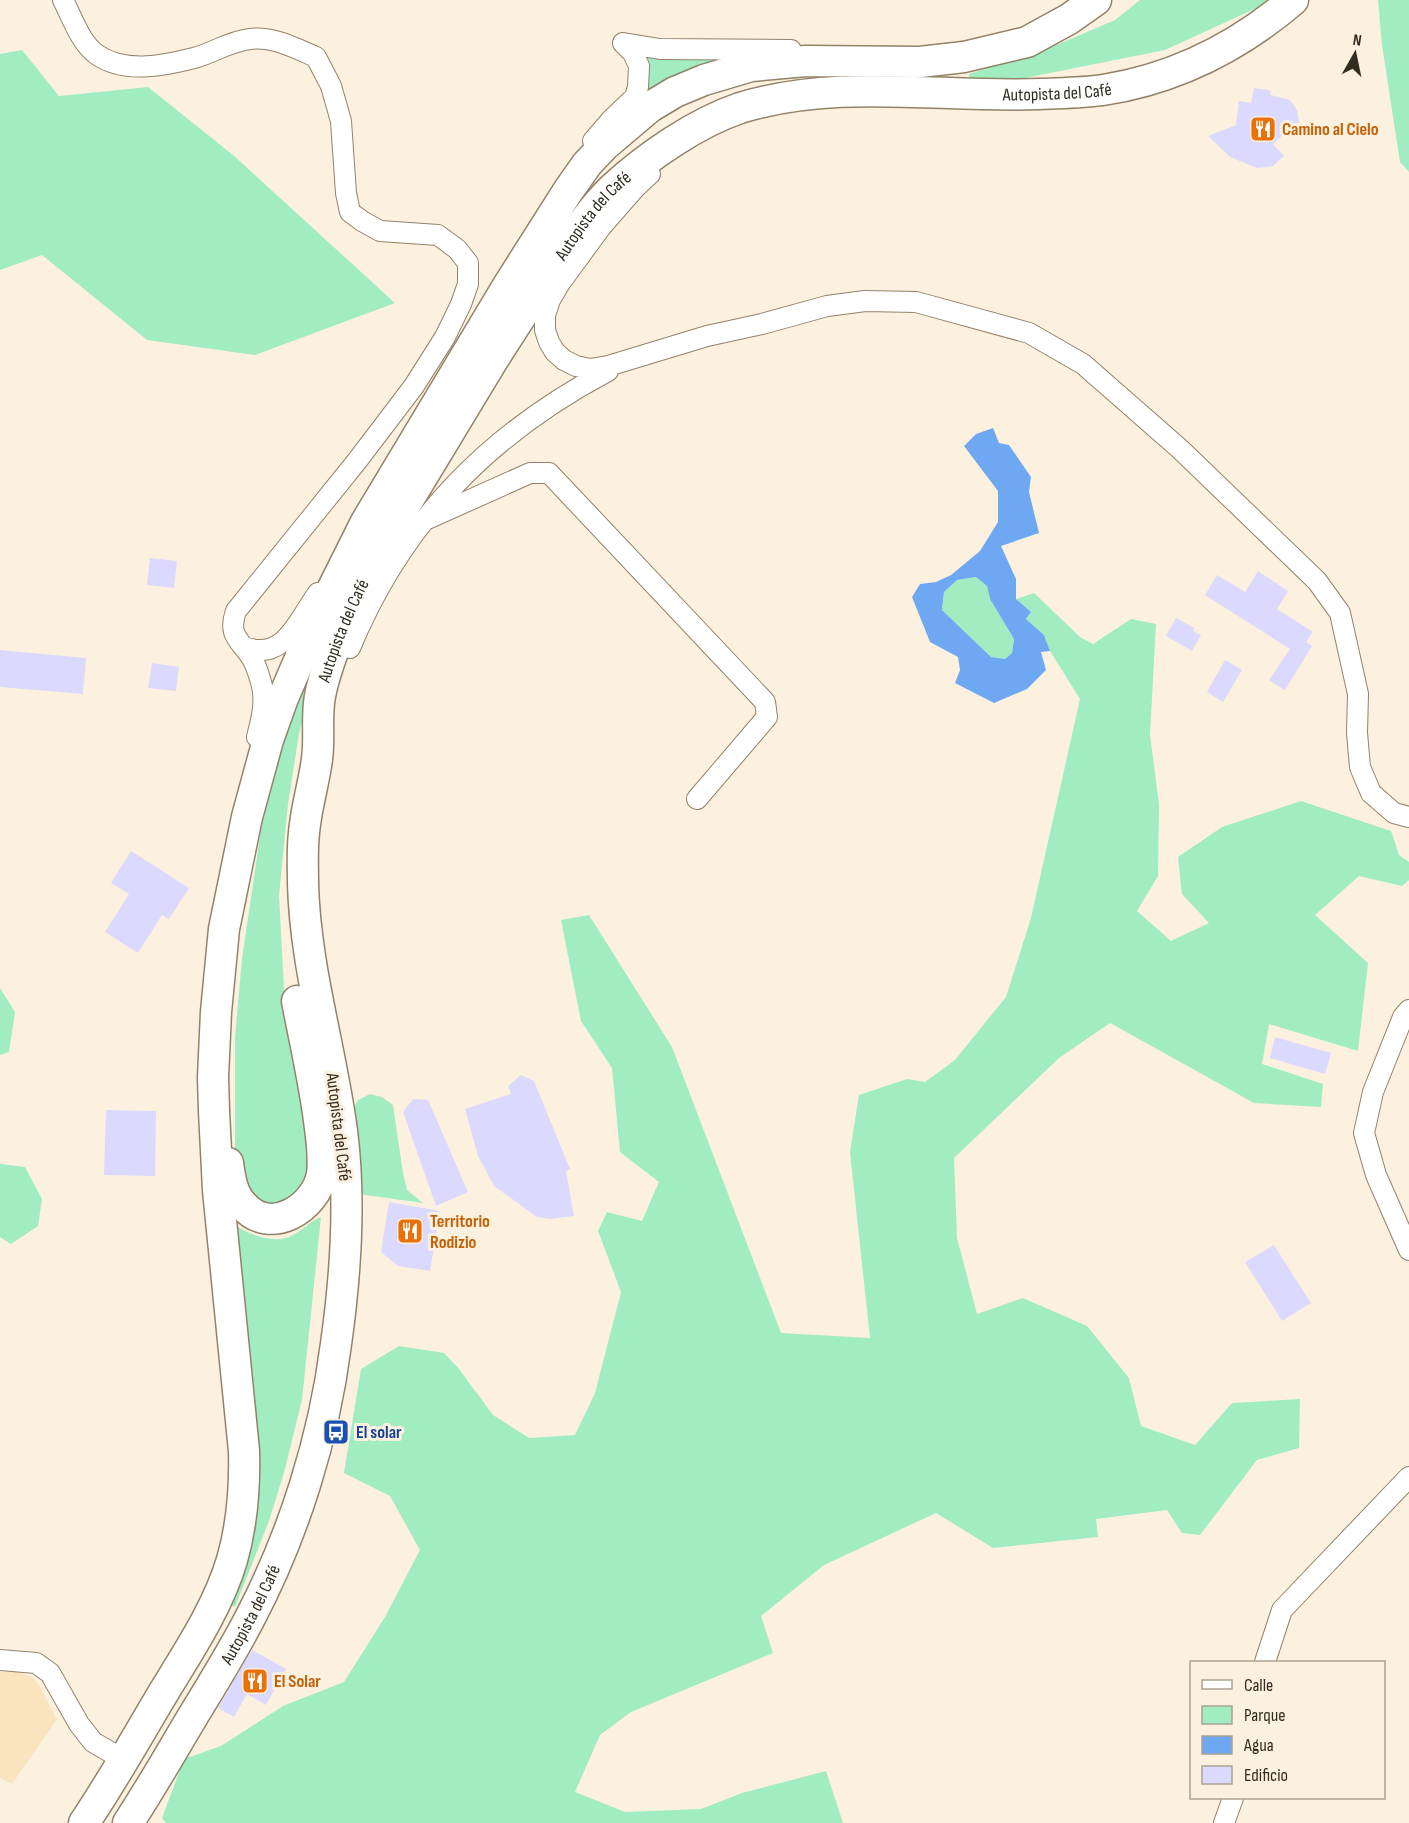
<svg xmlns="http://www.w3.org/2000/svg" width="1409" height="1823" viewBox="0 0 1409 1823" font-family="'Sofia Sans Condensed',sans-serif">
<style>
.built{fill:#fae4be}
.green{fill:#a1ecc1}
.water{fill:#6fa8f2;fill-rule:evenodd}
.building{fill:#dcd9fe}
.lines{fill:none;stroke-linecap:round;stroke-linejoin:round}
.minor-casing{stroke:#938267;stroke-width:22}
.highway-casing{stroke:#938267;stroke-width:33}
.minor{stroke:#fff;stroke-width:20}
.highway{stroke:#fff;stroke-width:30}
.labels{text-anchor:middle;stroke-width:6;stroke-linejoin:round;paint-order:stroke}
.street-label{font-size:18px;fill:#332c20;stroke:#fcf1df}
.food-label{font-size:18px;font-weight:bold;fill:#c56008;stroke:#fcf1df;text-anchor:start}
.transit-label{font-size:18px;font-weight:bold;fill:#164399;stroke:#fcf1df;text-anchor:start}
</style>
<rect width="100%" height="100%" fill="#fcf1df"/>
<path class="built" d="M0,1672H21L36,1680L57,1719L12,1784L0,1778Z"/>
<path class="green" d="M1140,0H1268L1261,6L1165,50L1020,79L970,80L969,74L1047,49L1115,20Z
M1378,0H1409V172L1400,162L1382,45Z
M22,50L59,96L148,87L233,155L395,303L255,355L147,340L42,255L0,270V54Z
M645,54L724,56L728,60L640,99C650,83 651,71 645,54Z
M976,577L987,586L990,599L1014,639L1012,653L1005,659L991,657L942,610L944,592L957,580Z
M1034,593L1080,637L1093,644L1131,619L1156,624L1150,735L1159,804L1158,876L1137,911L1171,941L1209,923L1182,894L1178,857L1222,827L1301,801L1391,831L1399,855L1409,862V880L1402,886L1359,876L1315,915L1368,963L1358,1051L1269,1024L1262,1064L1323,1084L1321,1107L1254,1103L1110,1023L1059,1058L954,1158L957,1238L977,1314L1023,1298L1087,1326L1129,1378L1141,1426L1195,1445L1232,1403L1300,1399L1299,1448L1257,1460L1200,1535L1182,1533L1167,1510L1096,1519L1098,1537L993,1548L936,1513L824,1565L761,1616L773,1653L631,1712L600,1735L575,1792L625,1812L701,1809L742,1793L826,1771L843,1823H166L162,1818L184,1759L221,1746L283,1706L344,1682L385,1617L420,1550L390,1496L344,1473L361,1369L399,1346L444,1353L459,1369L493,1415L529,1438L575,1435L595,1393L621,1292L598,1231L607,1212L642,1221L659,1182L620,1152L612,1068L581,1021L561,920L589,915L672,1047L781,1333L870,1338L850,1152L859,1095L907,1079L925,1082L955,1060L1006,997L1031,918L1080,699L1050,651L1044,635L1026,619L1031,612L1016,599Z
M302,668L313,673L299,734L288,804L279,896L284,988L303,1096L312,1173L287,1209L253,1204L235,1171V1037L242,959L264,809Z
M0,988L15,1012L9,1052L0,1055Z
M370,1094L382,1097L393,1105L403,1173L407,1190L423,1203L351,1193L346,1122L358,1100Z
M0,1164L25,1167L42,1199L38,1226L11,1244L0,1237Z
M321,1217L302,1400L285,1469L269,1521L235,1607L226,1603L250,1515L231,1223C247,1233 269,1244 289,1237C301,1232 310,1221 321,1217Z"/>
<path class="water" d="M993,428L999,443L1009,445L1031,477L1029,492L1039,533L1001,546L1016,579V599L1031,612L1026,619L1044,635L1050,651L1041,652L1046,670L1027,689L994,703L955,683L960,670L958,657L930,642L912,597L920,584L936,582L951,575L980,551L998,522V491L964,446L976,434ZM976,577L987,586L990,599L1014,639L1012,653L1005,659L991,657L942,610L944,592L957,580Z"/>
<path class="building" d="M1254,88L1269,90L1271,95L1290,100L1297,110L1300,127L1297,131H1287L1273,144L1284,156L1273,166L1257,168L1230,157L1208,136L1236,125L1239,101L1251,103Z
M150,558L177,561L174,588L147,585Z
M1258,571L1288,591L1277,609L1313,632L1306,642L1312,646L1285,690L1269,680L1290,649L1205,595L1217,575L1245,592Z
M1176,618L1194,628L1193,631L1201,635L1192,651L1166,636Z
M0,650L86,658L83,694L0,687Z
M1225,660L1242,670L1223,702L1207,692Z
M152,663L179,667L176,691L148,688Z
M131,851L189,888L169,919L162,915L138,953L105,932L129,894L111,883Z
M1275,1037L1331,1053L1325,1074L1270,1058Z
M521,1075L534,1081L570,1169L566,1171L574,1216L550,1219L537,1217L494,1186L478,1156L465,1109L511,1094L508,1086Z
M413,1099L428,1100L468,1192L436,1206L403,1112Z
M106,1110L156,1111L155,1176L104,1175Z
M389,1202L440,1211L430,1271L398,1266L381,1252Z
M1274,1245L1311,1303L1282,1321L1245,1262Z
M252,1650L286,1669L266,1705L247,1694L234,1717L218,1708Z"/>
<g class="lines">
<defs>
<path id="minor" d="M63,0C72,17 80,42 96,54C124,74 163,66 194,58C213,53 230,41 250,39C273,36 295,48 316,57L331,86L341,121L346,193L350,212L362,221L380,231L438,235L457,249L468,263V284L461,304L445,337L414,386L357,461L236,611C227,637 241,640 253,660C257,668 260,678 262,686C266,703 261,721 257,737
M623,43L660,49L791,50
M593,141L611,120L635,97L638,87L639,66L633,53L623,43
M650,174L635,188L601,227L560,283L550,300L545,315V330L549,342L555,352L564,360L576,366L590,369L608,366L707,336L762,324L827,306L865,301L916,302L1029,333L1083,364L1180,449L1317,581L1340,613L1358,694L1357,733L1360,767L1371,793L1394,813L1409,817
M423,521L530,473H549L765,702L767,717L697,799
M244,647C285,662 298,620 318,593
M350,648C402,522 489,434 608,371
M1409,1010L1403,1017L1373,1092L1364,1133L1376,1175L1409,1250
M0,1660L36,1663L50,1673L79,1724L93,1742L124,1760
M1265,1662L1282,1610L1409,1477
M1224,1823L1233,1798"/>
<g id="highway">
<path d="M228,1163C230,1177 232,1194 243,1205C270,1237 316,1208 322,1174C324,1158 322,1143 320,1128C315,1085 305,1043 297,1001"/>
<path d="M84,1823C113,1780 138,1735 165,1690C190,1649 218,1607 232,1560C242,1525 245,1488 244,1451L218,1190L214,1111L213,1077L216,1012L224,929L247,817L268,740L283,698L314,626L366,522L509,284L568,191L587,164L605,145L650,107L675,92L704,80L751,66L806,61L920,62L964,57L1027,42L1069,19L1096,0"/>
<path id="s1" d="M128,1823C151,1788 172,1751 193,1716C213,1683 233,1651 250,1618C294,1534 324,1438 336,1344C346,1273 351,1202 342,1131C331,1048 305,967 303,883C303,867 302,849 304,833C306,808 314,783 317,759C320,738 316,717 320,696C322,684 326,672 330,660C349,604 377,553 407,502C435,456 463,409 491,363C511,331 532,299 553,268C571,240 589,211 613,188C648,156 696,123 740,108C837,78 941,98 1040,94C1061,93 1082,93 1103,90C1174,79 1238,47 1293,0"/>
</g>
</defs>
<use href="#minor" class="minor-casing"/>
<use href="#highway" class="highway-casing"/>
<use href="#minor" class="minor"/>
<use href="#highway" class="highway"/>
</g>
<defs>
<symbol id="restaurant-square" viewBox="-11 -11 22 22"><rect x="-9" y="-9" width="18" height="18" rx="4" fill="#e8710a" stroke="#fcf1df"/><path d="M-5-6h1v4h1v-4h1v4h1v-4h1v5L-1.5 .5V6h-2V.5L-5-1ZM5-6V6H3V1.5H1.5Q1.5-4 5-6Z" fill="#fff"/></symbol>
<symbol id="bus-square" viewBox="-11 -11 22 22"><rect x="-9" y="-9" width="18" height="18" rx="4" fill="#1a4fb4" stroke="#fcf1df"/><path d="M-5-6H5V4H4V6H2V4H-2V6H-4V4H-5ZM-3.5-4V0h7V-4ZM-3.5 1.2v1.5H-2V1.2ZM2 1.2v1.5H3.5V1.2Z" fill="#fff"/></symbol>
</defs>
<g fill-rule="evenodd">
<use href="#restaurant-square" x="1248" y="114" width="30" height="30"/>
<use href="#restaurant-square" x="395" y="1216" width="30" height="30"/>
<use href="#bus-square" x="321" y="1417" width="30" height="30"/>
<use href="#restaurant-square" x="240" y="1666" width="30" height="30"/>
</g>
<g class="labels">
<g class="street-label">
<text dy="6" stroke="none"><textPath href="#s1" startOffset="2240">Autopista del Café</textPath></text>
<text dy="6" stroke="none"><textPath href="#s1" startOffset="1736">Autopista del Café</textPath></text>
<text dy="6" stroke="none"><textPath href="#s1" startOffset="1250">Autopista del Café</textPath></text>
<text transform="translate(339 1127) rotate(83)" y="6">Autopista del Café</text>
<text dy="6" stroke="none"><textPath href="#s1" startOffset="242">Autopista del Café</textPath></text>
</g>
<g class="food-label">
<text x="1282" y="135">Camino al Cielo</text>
<text x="430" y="1227">Territorio<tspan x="430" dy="21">Rodizio</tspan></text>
<text x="274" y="1687">El Solar</text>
</g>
<g class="transit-label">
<text x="356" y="1438">El solar</text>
</g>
</g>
<rect x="1190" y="1661" width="195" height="138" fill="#fcf1df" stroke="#aca293" stroke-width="1.5"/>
<rect x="1202" y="1680" width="30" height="9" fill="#ffffff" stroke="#aca293" stroke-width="1.5"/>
<text x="1244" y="1691" font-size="18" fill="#332c20">Calle</text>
<rect x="1202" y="1706" width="30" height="18" fill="#a1ecc1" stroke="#aca293" stroke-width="1.5"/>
<text x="1244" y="1721" font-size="18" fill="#332c20">Parque</text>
<rect x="1202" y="1736" width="30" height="18" fill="#6fa8f2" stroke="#aca293" stroke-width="1.5"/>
<text x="1244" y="1751" font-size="18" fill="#332c20">Agua</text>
<rect x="1202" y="1766" width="30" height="18" fill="#dcd9fe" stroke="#aca293" stroke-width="1.5"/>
<text x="1244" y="1781" font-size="18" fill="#332c20">Edificio</text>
<g transform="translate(1355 54) rotate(9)" stroke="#fcf1df" stroke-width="4.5" paint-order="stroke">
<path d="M0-4.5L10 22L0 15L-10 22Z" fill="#332c20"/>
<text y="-9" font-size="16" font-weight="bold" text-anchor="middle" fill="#332c20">N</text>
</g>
</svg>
